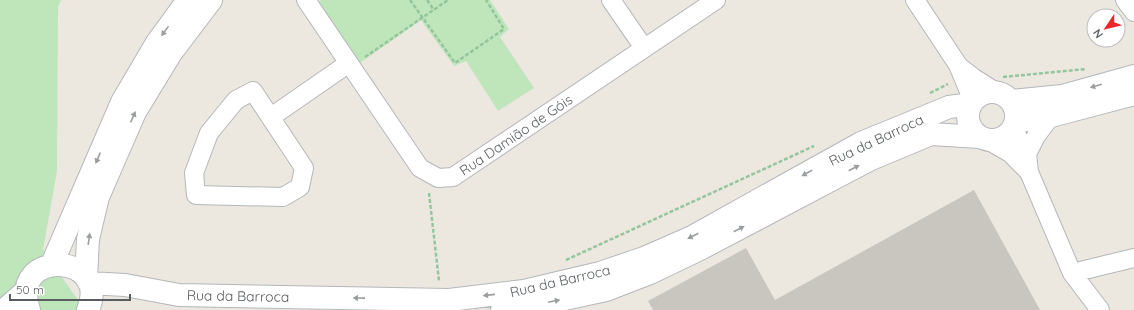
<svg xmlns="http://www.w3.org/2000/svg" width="1134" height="310" viewBox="0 0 1134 310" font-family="Quicksand,sans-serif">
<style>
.green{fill:#bfe5bb}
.building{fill:#c9c5bf}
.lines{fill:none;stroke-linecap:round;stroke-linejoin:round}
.minor-casing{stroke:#b3b7bb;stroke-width:20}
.tertiary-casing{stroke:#b3b7bb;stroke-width:24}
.path{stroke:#94c69d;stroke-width:2.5;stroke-dasharray:4 2;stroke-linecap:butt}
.minor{stroke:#fff;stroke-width:18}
.tertiary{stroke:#fff;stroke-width:22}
.oneway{fill:#9b9ea0}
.labels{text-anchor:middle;stroke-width:3.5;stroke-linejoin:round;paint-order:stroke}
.street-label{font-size:14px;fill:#595d61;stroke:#fff}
</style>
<rect width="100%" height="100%" fill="#ece8e0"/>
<path class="green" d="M0,0H61L58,7L57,171L43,250L85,310H0Z
M321,0H490L509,29L500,37L534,88L498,111L466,61L454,66L421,20L360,63L317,3Z"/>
<path class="building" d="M974,190L1040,310H653L648,301L746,248L775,300Z"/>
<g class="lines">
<defs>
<path id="minor" d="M306,0L420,168L438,178L453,177L716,0
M611,0L644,48
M915,0L958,65L973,101
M1125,0L1134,12
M960,67L974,78L996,92
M253,91L304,168L300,187L283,197L196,195L194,173L209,133L236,100Z
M271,117L349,63
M1013,128L1027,154L1029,172L1072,273L1100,310
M989,141L1010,153L1029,172
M1027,154L1036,136L1051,116
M1072,273L1134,258"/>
<path id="tertiary" d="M968 116a24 24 0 1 1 48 0a24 24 0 1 1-48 0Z
M1012,101L1062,96L1134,76
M1016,122L1051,116L1134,94
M52,264L122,102L156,44L188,0
M86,278L88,239L98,197L135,112L171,53L211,0
M89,283L125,285L179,295L449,300L524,291L600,273L644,258L692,237L861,143L949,107L971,104
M4,310L27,290
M29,310C8,247 112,253 88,310
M502,310L528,307L606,290L650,273L700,249L871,159L931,134L980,137"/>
</defs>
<use href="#minor" class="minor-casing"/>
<use href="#tertiary" class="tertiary-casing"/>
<path class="path" d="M410,0L455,63L504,29L486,0
M427,0L434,10
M365,57L448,0
M1003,77L1086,69
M930,93L948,84
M429,193L439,281
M566,260L814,146"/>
<use href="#minor" class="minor"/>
<use href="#tertiary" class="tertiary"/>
</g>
<defs><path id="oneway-solid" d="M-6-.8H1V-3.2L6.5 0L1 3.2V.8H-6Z"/></defs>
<g class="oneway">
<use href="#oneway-solid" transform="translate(165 31) rotate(126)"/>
<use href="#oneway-solid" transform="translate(1096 86) rotate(164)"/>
<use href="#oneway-solid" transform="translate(133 117) rotate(-66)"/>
<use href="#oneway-solid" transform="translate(98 158) rotate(113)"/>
<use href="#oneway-solid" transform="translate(854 168) rotate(-28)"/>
<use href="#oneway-solid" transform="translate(807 173) rotate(151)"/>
<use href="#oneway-solid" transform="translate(739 229) rotate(-28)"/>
<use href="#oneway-solid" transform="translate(693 236) rotate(153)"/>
<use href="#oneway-solid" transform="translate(89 239) rotate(-82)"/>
<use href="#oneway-solid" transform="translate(489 295) rotate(174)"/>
<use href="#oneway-solid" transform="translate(359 298) rotate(-179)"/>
<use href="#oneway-solid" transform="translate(554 301) rotate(-12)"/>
</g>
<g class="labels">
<g class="street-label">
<text transform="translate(516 135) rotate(-34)" y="5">Rua Damião de Góis</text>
<text transform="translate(876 140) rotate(-25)" y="5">Rua da Barroca</text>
<text transform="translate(560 281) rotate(-13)" y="5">Rua da Barroca</text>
<text transform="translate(238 296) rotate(1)" y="5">Rua da Barroca</text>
</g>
</g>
<g transform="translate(1106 28) rotate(235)"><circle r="19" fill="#ffffff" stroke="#bdbec0"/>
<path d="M0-3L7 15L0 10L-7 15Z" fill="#ec262a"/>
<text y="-6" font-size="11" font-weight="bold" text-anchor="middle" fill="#595d61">N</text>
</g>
<path d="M10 294v6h120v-6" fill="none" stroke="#595d61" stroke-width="2"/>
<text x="16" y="294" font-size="12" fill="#595d61" stroke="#ffffff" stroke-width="3" paint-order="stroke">50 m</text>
</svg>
